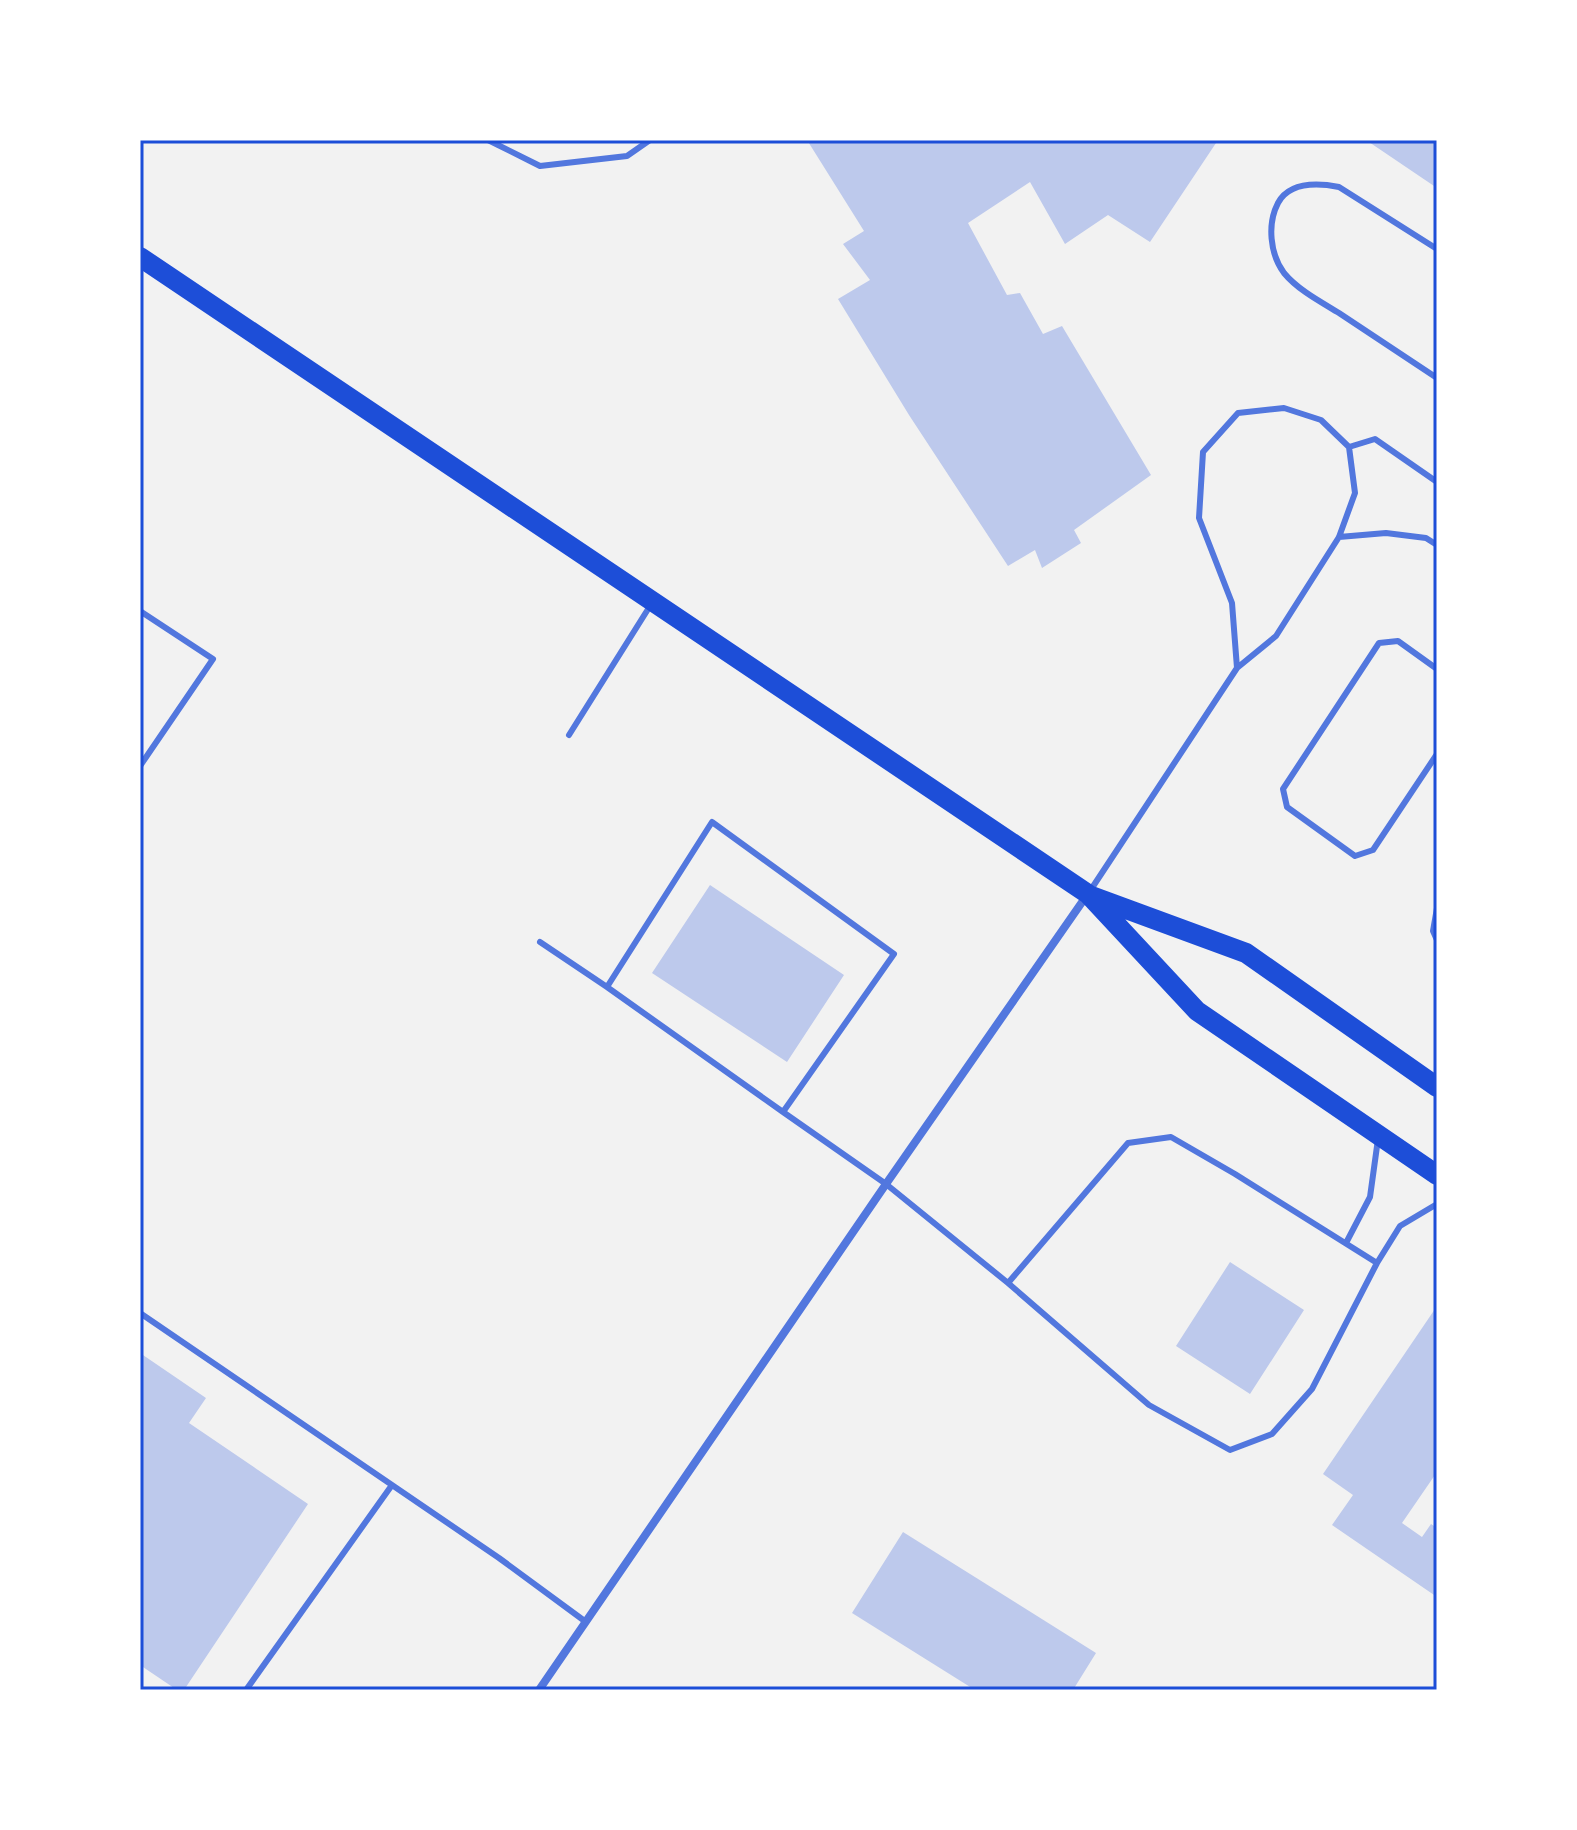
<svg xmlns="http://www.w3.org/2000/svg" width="1577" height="1830" viewBox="0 0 1577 1830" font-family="'Alegreya Sans',sans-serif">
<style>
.building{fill:#bdc9ec}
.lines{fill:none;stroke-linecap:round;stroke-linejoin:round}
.service{stroke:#5277de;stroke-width:6}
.minor{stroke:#5277de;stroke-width:8}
.primary{stroke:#1d4ed8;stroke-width:20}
.neatline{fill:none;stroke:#1d4ed8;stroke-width:3}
</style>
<rect width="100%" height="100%" fill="#f2f2f2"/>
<path class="building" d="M807,140H1218L1150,242L1108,215L1065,244L1030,182L968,223L1007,295L1020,293L1043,334L1062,326L1151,475L1074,530L1081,543L1042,568L1035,550L1008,566L909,415L838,299L870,280L843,244L864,231Z
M1366,140H1437V188Z
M710,885L844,975L787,1062L652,973Z
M1230,1262L1304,1310L1250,1394L1176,1346Z
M1437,1306V1472L1402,1523L1422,1537L1431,1524L1437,1528V1597L1332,1525L1353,1495L1323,1474Z
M140,1353L206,1398L189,1423L308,1504L184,1690H177L140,1665Z
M903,1532L1096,1653L1073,1690H975L852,1613Z"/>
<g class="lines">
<path class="service" d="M488,140L540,166L627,156L650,140
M1437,249L1339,187C1318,183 1290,181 1278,203C1267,224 1270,254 1284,273C1298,290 1321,302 1339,313C1372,335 1404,356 1437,378
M1349,447L1375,439L1437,482
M1339,537L1386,533L1426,538L1437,545
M140,611L213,659L140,766
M1437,669L1398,641L1379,643L1283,789L1287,807L1355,856L1373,850L1437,754
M569,735L650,606
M1090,891L1237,668L1232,603L1199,518L1203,452L1238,413L1284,408L1321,420L1349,447L1355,493L1339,537L1276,636L1237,668
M1437,908L1433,931L1437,940
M540,942L607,987
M783,1112L607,987L712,822L894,954L783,1112L886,1184L1008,1283L1128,1143L1171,1137L1235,1174L1377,1263
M1346,1243L1370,1197L1378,1139
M1008,1283L1149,1405L1230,1450L1272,1434L1312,1389L1377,1263L1400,1226L1437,1204
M140,1313L499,1558L586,1622
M246,1690L392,1485"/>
<path class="minor" d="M539,1690L886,1184L1087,895"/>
<path class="primary" d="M140,257L1088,894L1197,1011L1437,1175
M1091,896L1246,953L1437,1087"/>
</g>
<rect width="1577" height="1830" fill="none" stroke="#ffffff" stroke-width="284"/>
<rect x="142" y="142" width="1293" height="1546" class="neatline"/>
</svg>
